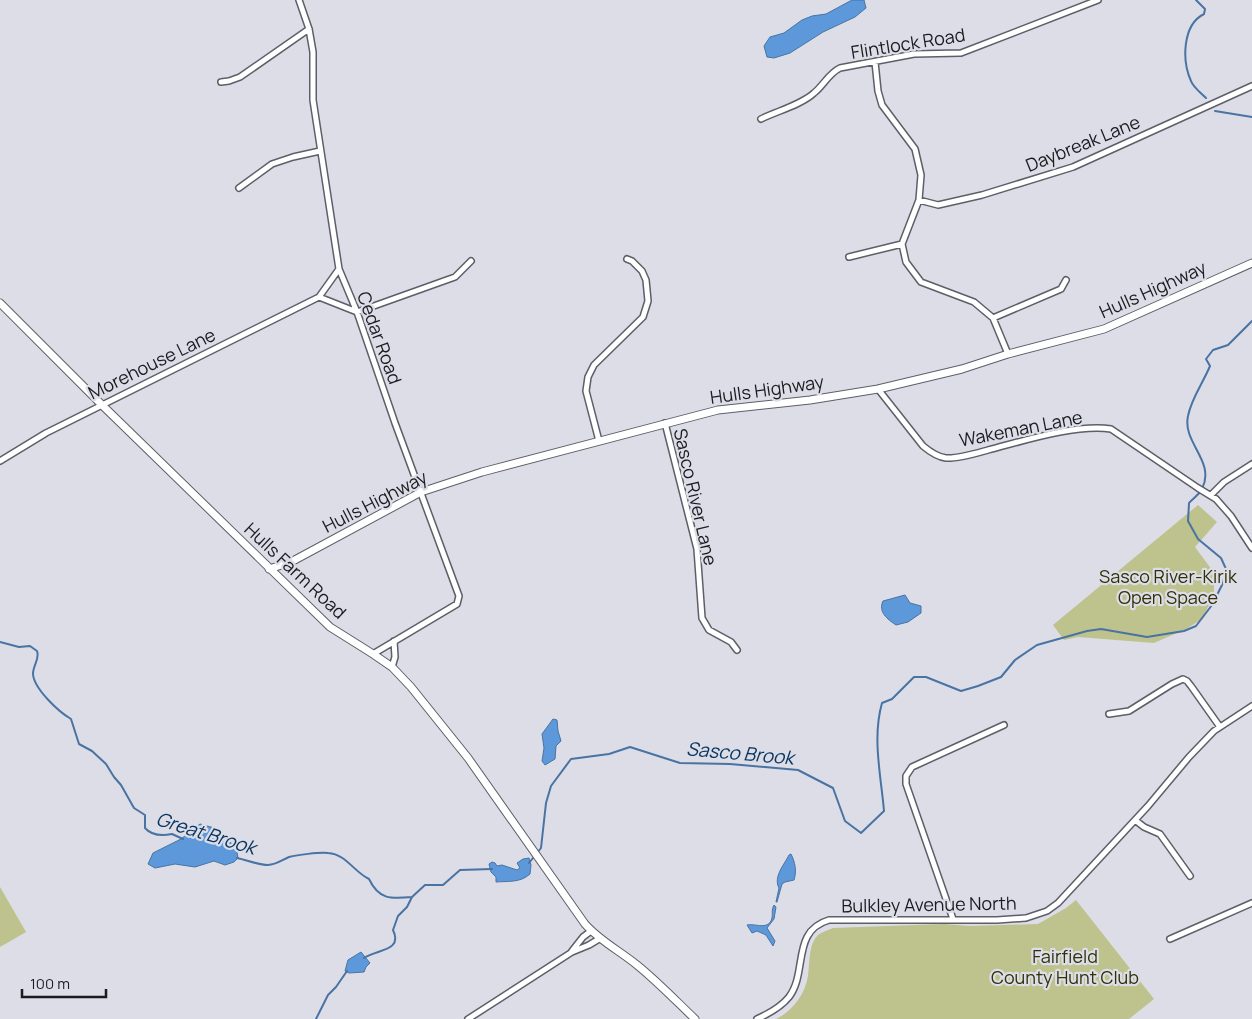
<svg xmlns="http://www.w3.org/2000/svg" width="1252" height="1019" viewBox="0 0 1252 1019" font-family="Manrope,sans-serif">
<style>
.green{fill:#bec28d}
.water{fill:#5d99da;stroke:#4973a2}
.lines{fill:none;stroke-linecap:round;stroke-linejoin:round}
.stream{stroke:#4973a2;stroke-width:2}
.street-casing{stroke:#5d5e67;stroke-width:8}
.secondary-casing{stroke:#5d5e67;stroke-width:9}
.street{stroke:#fff;stroke-width:5}
.secondary{stroke:#fff;stroke-width:7}
.labels{text-anchor:middle;stroke-width:4.5;stroke-linejoin:round;paint-order:stroke}
.street-label{font-size:18px;fill:#1a1b1e;stroke:#dcdde7}
.park-label{font-size:18px;fill:#2f3007;stroke:#dcdde7}
.water-label{font-size:19px;font-style:italic;fill:#08355f;stroke:#dcdde7}
</style>
<rect width="100%" height="100%" fill="#dcdde7"/>
<path class="green" d="M1198,505L1217,522L1195,547L1212,570L1214,582V595L1202,619L1186,629L1154,643L1078,637L1064,640L1053,625Z
M0,887L26,932L0,947Z
M1076,900L1154,999L1129,1019H776C793,1011 805,994 808,976C810,963 808,945 818,935C822,932 828,930 833,928L944,924L970,926L1038,924L1066,908Z"/>
<path class="water" d="M852,0H864L866,8L855,17L823,32L790,53L774,58L767,57L764,46L770,37L784,33L802,20L812,16L826,14Z
M905,595L910,603L921,606V613L908,622L896,625C887,619 878,612 883,601Z
M553,719L557,720L558,731L561,741L556,746L555,759L545,765L542,761L544,748L542,734Z
M200,824L218,829L226,840L236,846L238,858L234,862L225,865L214,861L195,867L175,864L155,868L148,864L153,853L181,839Z
M791,854C795,862 797,871 794,880L785,882L782,884L777,902H776L779,888C773,877 784,865 789,855Z
M529,858L531,865L530,874C520,883 508,881 496,882V877L491,872L489,864L492,862L495,863L497,866L502,865L517,870L520,868L517,863L523,859Z
M774,905L776,907L774,919L767,928L775,941L773,946L766,935L757,931L752,933L747,925C755,923 769,931 772,918C773,912 771,911 774,905Z
M361,952L370,963L366,967L364,972L349,973L345,971L348,960Z"/>
<g class="lines">
<path class="stream" d="M1196,0L1205,9L1204,14C1182,25 1182,61 1191,81C1193,87 1201,93 1206,98
M1215,111L1252,117
M0,642L19,647L30,646L37,651C40,659 33,665 33,674C34,689 59,712 71,719L79,744L92,751L106,764L114,777L121,785L134,808L145,815V828C152,836 162,836 172,834L183,839
M237,858C247,860 258,865 268,865C276,865 282,860 289,857C297,855 319,852 328,853C346,854 354,872 369,879C379,900 391,899 412,897
M529,863L541,848L546,803L551,786L571,759L609,754L630,747L680,763L730,764L798,770L833,788L845,821L861,833L884,811C881,776 872,738 882,703L892,699L914,677H926L961,691L978,686L1001,677L1015,660L1037,645L1087,631L1101,629L1147,637L1184,631L1196,626L1212,605L1223,583L1226,569L1221,558L1198,539L1188,521L1189,503C1193,498 1199,495 1202,489C1216,461 1182,443 1188,416C1191,399 1203,383 1210,366L1206,359L1213,350L1228,345L1252,321
M364,958C378,949 403,951 393,930L398,916L407,907L412,897L425,885H443L460,870L492,869
M316,1019L328,995L336,987L347,971"/>
<defs>
<path id="street" d="M299,0L309,29L313,52V100L339,269L357,312L395,423L459,596L457,604L373,654
M875,62L878,91L882,105L915,149L921,175L919,200L902,244L906,262L921,282L974,302L993,318L1008,354
M221,82L229,81L240,77L309,29
M761,119C777,111 801,105 814,93C824,85 828,74 840,68L914,54L961,53L1098,0
M239,188L272,164L293,157L320,151
M919,200L938,205L982,195L1073,167L1252,86
M849,257L902,244
M319,297L357,312L455,277L471,261
M993,318L1061,289L1066,280
M878,389L923,446C929,451 937,457 946,458C957,459 977,453 988,450C1023,441 1075,424 1111,429L1198,488L1216,499L1231,516L1252,548
M665,423L697,549L702,618L709,630L731,642L737,650
M599,441L586,391L588,377L594,365L643,317L648,301L646,280L642,271L632,261L627,259
M0,461L46,433L319,297L339,269
M1211,495L1224,482L1252,464
M392,667L395,657L394,641
M1109,714L1129,711L1172,684L1183,679L1187,681L1191,686L1220,727
M1135,820L1144,827L1160,834L1190,876
M953,919L906,784V776L912,767L1004,725
M1170,939L1252,903
M572,951L583,937L591,931
M468,1019L572,952L589,945L599,939
M757,1019C768,1014 781,1007 789,997C808,972 791,931 829,920H997L1026,918L1047,911L1058,903L1148,806L1189,757L1214,731L1252,706"/>
<path id="secondary" d="M0,303L101,404L330,627L373,654L392,667L411,687L468,758L585,924C600,941 620,951 637,965C658,982 676,1001 695,1019
M269,569L291,562L421,492L482,472L718,410L810,400L878,389L962,369L1008,354L1104,329L1252,263"/>
</defs>
<use href="#street" class="street-casing"/>
<use href="#secondary" class="secondary-casing"/>
<use href="#street" class="street"/>
<use href="#secondary" class="secondary"/>
</g>
<g class="labels">
<g class="street-label">
<text transform="translate(908 44) rotate(-9)" y="6">Flintlock Road</text>
<text transform="translate(1083 144) rotate(-22)" y="6">Daybreak Lane</text>
<text transform="translate(1153 290) rotate(-24)" y="6">Hulls Highway</text>
<text transform="translate(379 338) rotate(70)" y="6">Cedar Road</text>
<text transform="translate(152 364) rotate(-26)" y="6">Morehouse Lane</text>
<text transform="translate(767 390) rotate(-8)" y="6">Hulls Highway</text>
<text transform="translate(1021 429) rotate(-11)" y="6">Wakeman Lane</text>
<text transform="translate(695 497) rotate(77)" y="6">Sasco River Lane</text>
<text transform="translate(375 502) rotate(-27)" y="6">Hulls Highway</text>
<text transform="translate(295 571) rotate(43)" y="6">Hulls Farm Road</text>
<text transform="translate(929 905) rotate(-1)" y="6">Bulkley Avenue North</text>
</g>
<g class="park-label">
<text x="1168" y="583">Sasco River-Kirik<tspan x="1168" dy="21">Open Space</tspan></text>
<text x="1065" y="963">Fairfield<tspan x="1065" dy="21">County Hunt Club</tspan></text>
</g>
<g class="water-label">
<text transform="translate(740 753) rotate(5)" y="7">Sasco Brook</text>
<text transform="translate(206 833) rotate(17)" y="7">Great Brook</text>
</g>
</g>
<path d="M22 989v8h84v-8" fill="none" stroke="#1a1b1e" stroke-width="2.5"/>
<text x="30" y="989" font-size="15" fill="#1a1b1e" stroke="#dcdde7" stroke-width="4" paint-order="stroke">100 m</text>
</svg>
